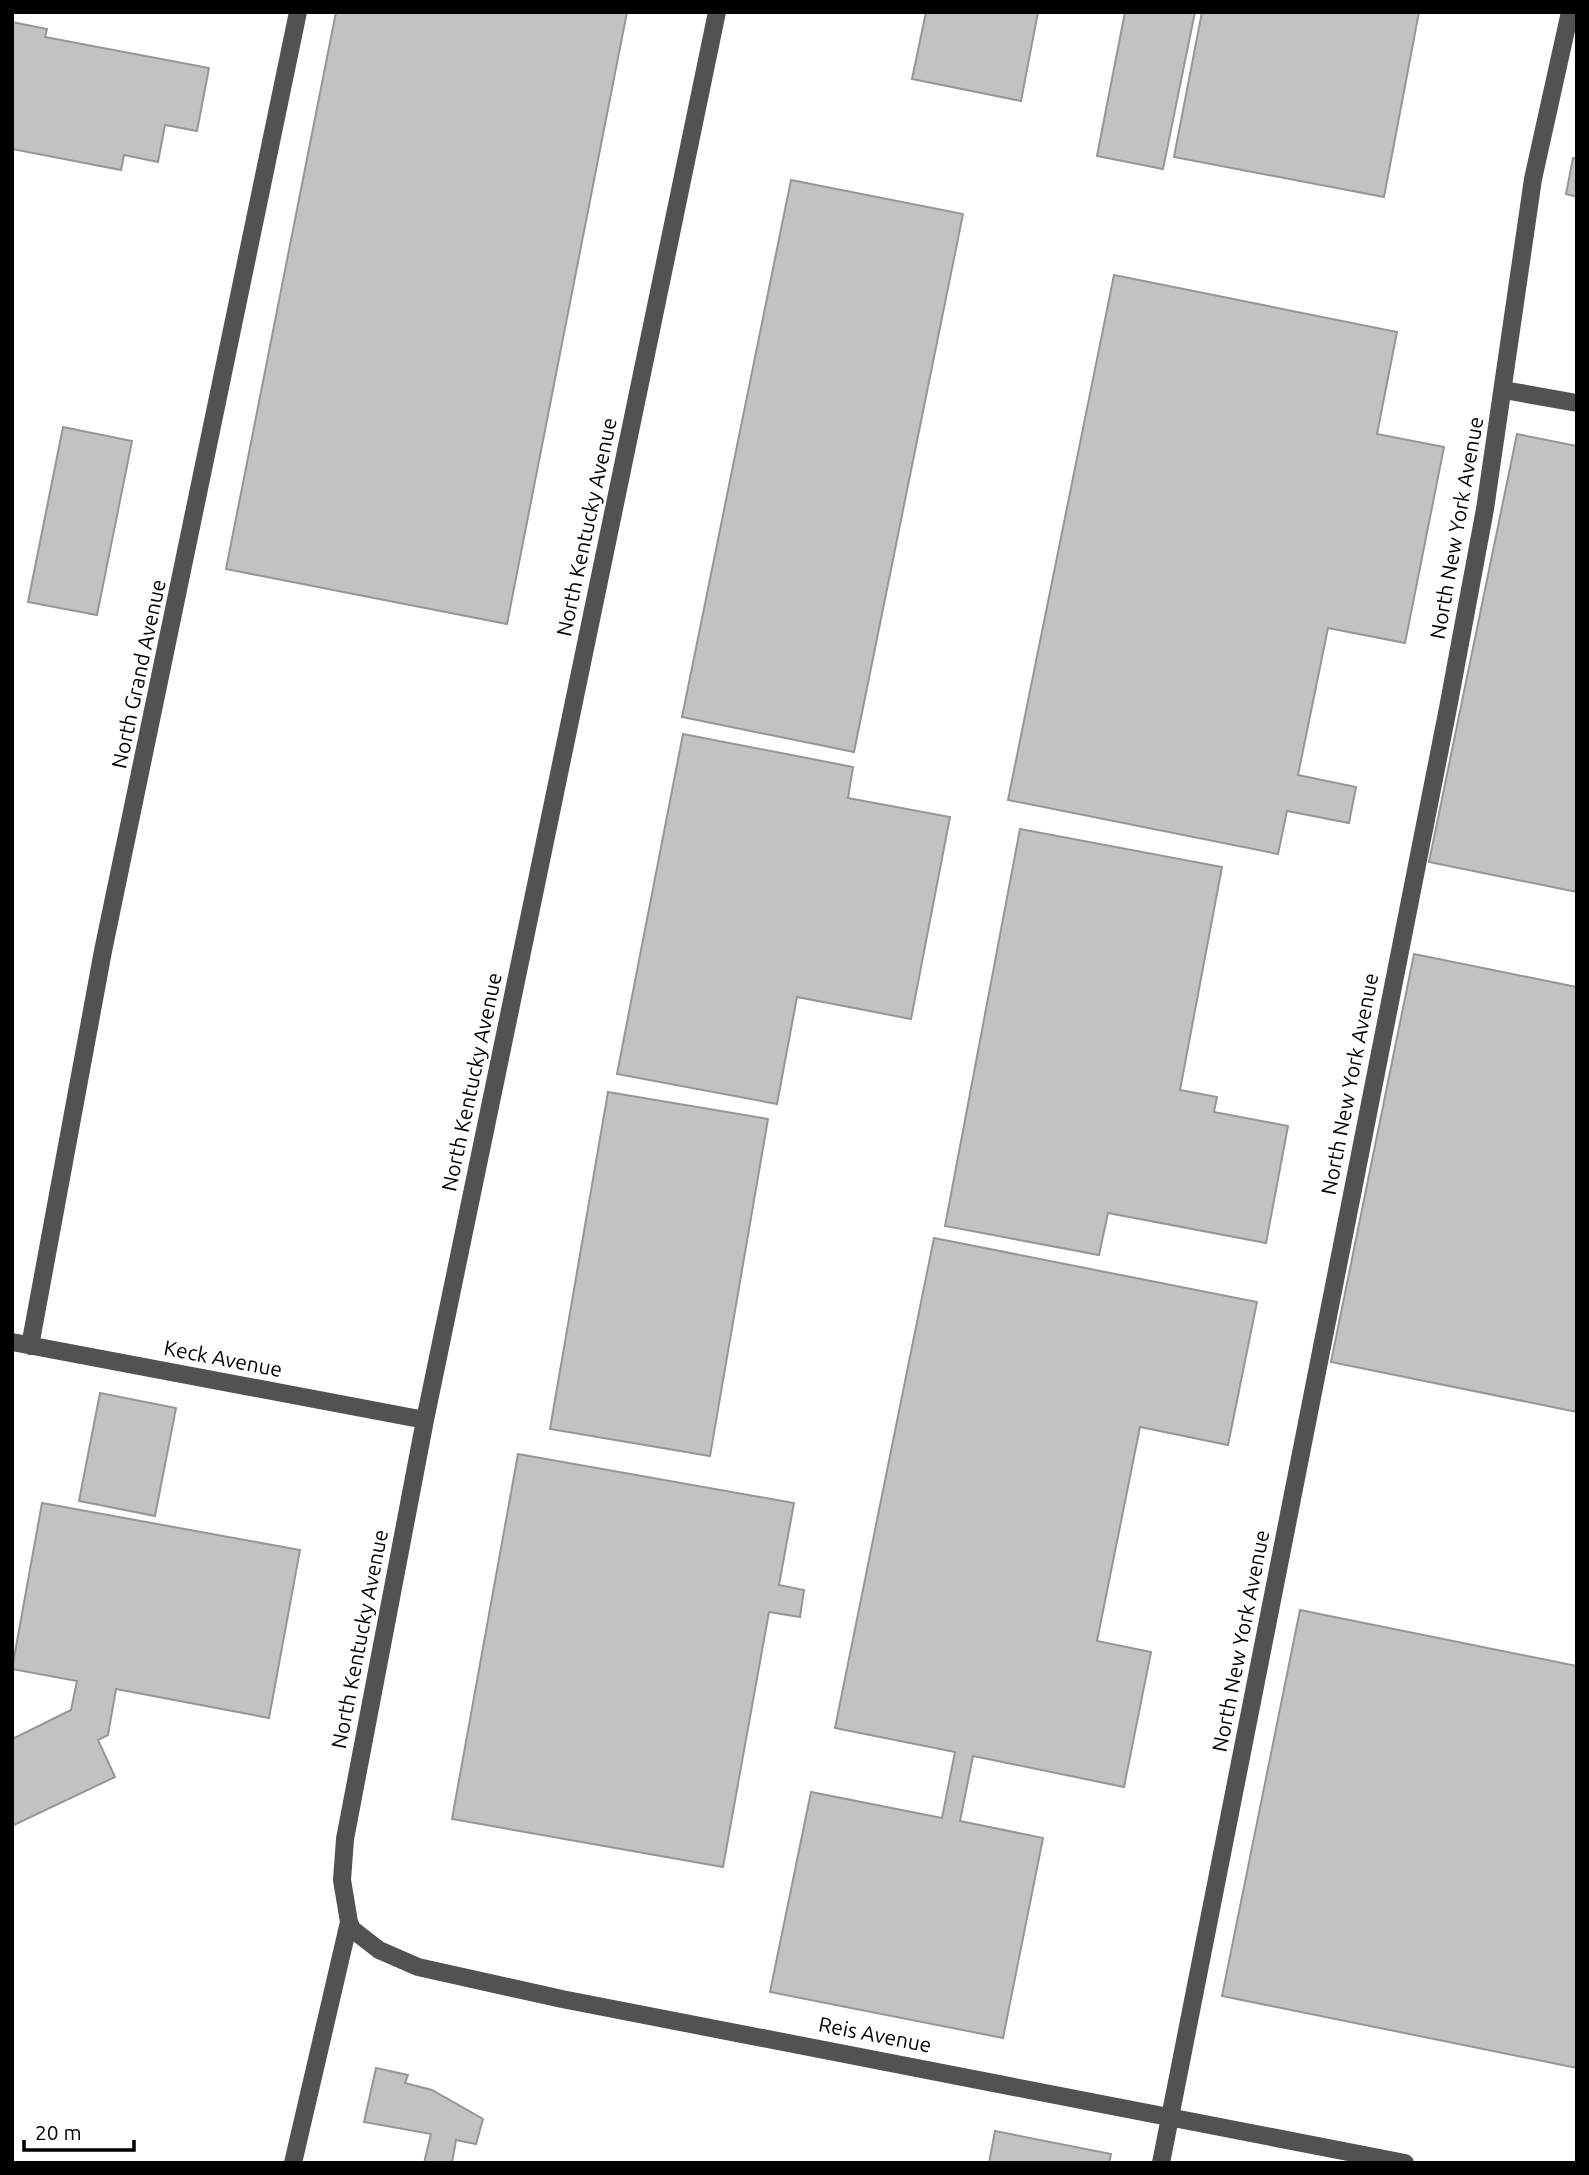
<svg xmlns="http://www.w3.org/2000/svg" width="1589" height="2175" viewBox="0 0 1589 2175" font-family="Ubuntu,sans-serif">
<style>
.building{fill:#c2c2c2;stroke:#969696;stroke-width:2}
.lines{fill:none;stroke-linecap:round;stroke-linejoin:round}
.minor{stroke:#525252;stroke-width:18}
.labels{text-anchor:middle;stroke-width:5;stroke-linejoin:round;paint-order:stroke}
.street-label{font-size:21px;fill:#000;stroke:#fff}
</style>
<rect width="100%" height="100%" fill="#fff"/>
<path class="building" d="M336,12H627L507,624L226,569Z
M926,12H1038L1021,101L912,79Z
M1125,12H1195L1163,169L1097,156Z
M1202,12H1419L1384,197L1174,157Z
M12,22L47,29L45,37L209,68L197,131L165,125L158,162L124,155L121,170L12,149Z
M1573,158L1577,159V197L1566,194Z
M791,180L963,214L854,752L682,717Z
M1114,275L1397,332L1377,434L1444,447L1405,643L1328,628L1298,775L1356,787L1349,823L1287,811L1278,854L1008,800Z
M63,427L132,441L97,615L28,602Z
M1517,434L1577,446V892L1429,862Z
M683,734L853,767L848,798L950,817L911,1019L797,997L777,1104L617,1074Z
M1020,829L1222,867L1180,1090L1217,1097L1214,1112L1288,1126L1266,1243L1108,1213L1099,1255L945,1226Z
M1414,954L1577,987V1412L1331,1362Z
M608,1092L768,1119L710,1456L550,1429Z
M934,1238L1257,1302L1228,1445L1140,1427L1097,1641L1151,1652L1124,1787L973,1756L960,1821L1043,1838L1003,2038L770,1992L811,1792L942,1818L955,1752L835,1728Z
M100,1393L176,1408L155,1516L79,1501Z
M518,1454L794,1503L779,1585L804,1590L800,1617L769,1612L723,1867L452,1819Z
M42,1503L300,1550L269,1718L116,1689L108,1735L98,1740L115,1777L12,1826V1739L71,1710L77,1681L12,1669Z
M1300,1610L1577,1666V2068L1222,1996Z
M376,2068L408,2075L405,2083L432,2090L483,2119L476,2144L456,2140L452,2163H424L431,2134L364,2122Z
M995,2131L1111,2154L1109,2163H989Z"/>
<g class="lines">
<path class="minor" d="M1504,390L1577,403
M12,1342L425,1420
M30,1346L103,951L298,12
M349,1922L352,1929L379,1950L418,1967L562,1999L1405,2163
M293,2163L349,1922L342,1880L345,1839L425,1420L717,12
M1161,2163L1448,708L1485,509L1533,179L1570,12"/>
</g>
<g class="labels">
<g class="street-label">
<text transform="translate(587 527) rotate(-78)" y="7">North Kentucky Avenue</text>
<text transform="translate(1457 528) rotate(-80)" y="7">North New York Avenue</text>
<text transform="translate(139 674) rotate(-78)" y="7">North Grand Avenue</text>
<text transform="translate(472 1082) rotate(-78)" y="7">North Kentucky Avenue</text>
<text transform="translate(1350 1084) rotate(-79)" y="7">North New York Avenue</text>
<text transform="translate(223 1359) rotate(11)" y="7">Keck Avenue</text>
<text transform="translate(360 1639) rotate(-79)" y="7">North Kentucky Avenue</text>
<text transform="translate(1241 1641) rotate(-79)" y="7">North New York Avenue</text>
<text transform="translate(875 2035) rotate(11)" y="7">Reis Avenue</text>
</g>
</g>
<rect width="1589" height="2175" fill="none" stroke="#000000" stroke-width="28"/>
<path d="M24 2140v10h110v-10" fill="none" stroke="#000000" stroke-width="3.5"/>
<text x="35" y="2140" font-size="21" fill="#000000" stroke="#ffffff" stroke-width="5" paint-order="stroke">20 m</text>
</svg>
